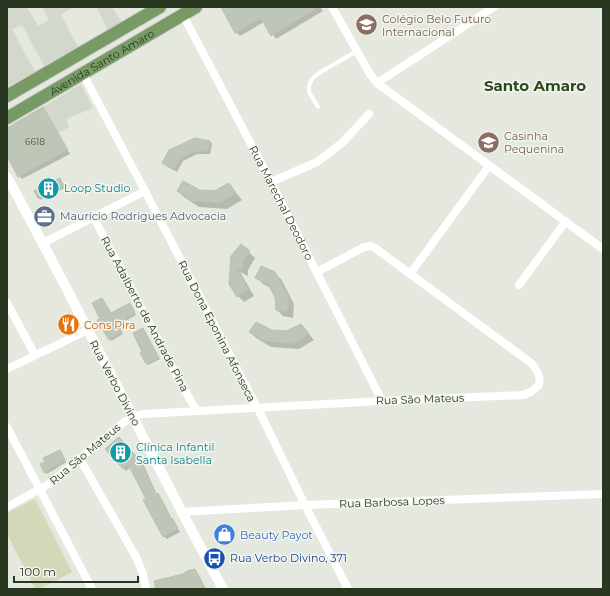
<svg xmlns="http://www.w3.org/2000/svg" width="610" height="596" viewBox="0 0 610 596" font-family="Montserrat,sans-serif">
<style>
.built{fill:#d3d8cd}
.green{fill:#d2d8b8}
.shadow{fill:#0003}
.building{fill:#bec6b7;stroke:#b9c1b1}
.lines{fill:none;stroke-linecap:round;stroke-linejoin:round}
.primary-casing{stroke:#bfc3bc;stroke-width:14}
.service{stroke:#fff;stroke-width:4}
.minor{stroke:#fff;stroke-width:8}
.tertiary{stroke:#fff;stroke-width:10}
.primary{stroke:#789b66;stroke-width:12}
.labels{text-anchor:middle;stroke-width:3;stroke-linejoin:round;paint-order:stroke}
.number-label{font-size:9px;fill:#4e5b46}
.education-label{font-size:11px;fill:#785e54;stroke:#f3f6ee;text-anchor:start}
.street-label{font-size:11px;fill:#293721;stroke:#f3f6ee}
.culture-label{font-size:11px;fill:#0d838f;stroke:#f3f6ee;text-anchor:start}
.service-label{font-size:11px;fill:#4e5e75;stroke:#f3f6ee;text-anchor:start}
.food-label{font-size:11px;fill:#c56008;stroke:#f3f6ee;text-anchor:start}
.shop-label{font-size:11px;fill:#366cbe;stroke:#f3f6ee;text-anchor:start}
.transit-label{font-size:11px;fill:#164399;stroke:#f3f6ee;text-anchor:start}
.district-label{font-size:15px;font-weight:bold;fill:#2c471f;stroke:#f3f6ee}
</style>
<rect width="100%" height="100%" fill="#e4e8de"/>
<path class="built" d="M7,7H27L38,26L49,20L42,7H73L61,15L78,47L44,66L22,25L12,29L35,72L7,87Z
M96,7H112L122,22L108,30Z
M81,84L93,108L66,119L69,127L58,133L43,107Z"/>
<path class="green" d="M35,499L72,572L39,589H35L7,534V513Z"/>
<path class="shadow" d="M222,7H320L323,11L276,39L264,22L240,36L236,32Z
M43,108L70,154L22,179L19,176L7,153V129Z
M210,141L212,144L210,154H197L183,161L177,172L163,163Z
M61,181L65,188L40,200L39,198L35,191Z
M229,184L242,200L227,209L199,207L184,197L178,191H199L214,192Z
M241,245L255,258L248,270V276L240,272L254,296L244,302L238,296L230,284Z
M274,273L281,279L294,304L293,318L283,316L277,310L276,296L271,288L263,284L257,277Z
M102,299L111,314L130,305L136,315L118,325L123,334L111,341L101,319Z
M301,325L314,340L299,349L271,347L256,338L250,332L272,331L287,332Z
M144,331L160,359L148,365L146,363L144,353Z
M122,442L145,468L157,495L161,498L172,519L180,532L167,539L164,536L131,467L126,471L123,468Z
M61,452L66,462L47,474L45,472Z
M194,570L198,574L206,589H184Z"/>
<path class="building" d="M221,7H319L271,36L261,18L235,33Z
M43,107L68,150L18,177L7,156V128Z
M195,138L210,141L208,151L194,152L181,158L174,170L162,163L169,150Z
M60,178L64,186L38,198L34,191Z
M183,181L200,190L214,191L229,183L236,193L220,203L192,201L177,191Z
M241,244L250,251L243,263L242,271L236,268L249,290L237,297L229,284L231,256Z
M261,266L275,272L289,297L287,312L276,310L275,297L268,284L255,278Z
M102,298L111,313L130,303L135,313L117,323L122,332L109,340L97,320L100,319L92,303Z
M256,322L272,330L286,331L301,324L309,334L293,344L264,341L249,332Z
M143,328L159,358L146,364L140,353L142,352L133,333Z
M119,437L142,463L156,494L158,493L171,519L172,518L178,528L163,537L143,500L146,499L128,464L123,469L105,449Z
M60,450L65,460L44,473L40,464L45,462L43,458Z
M195,569L205,589H156L154,581L183,574L187,571Z"/>
<g class="lines">
<defs>
<g id="primary">
<path d="M7,96L160,7"/>
<path id="s2" d="M7,118L196,7"/>
</g>
</defs>
<use href="#primary" class="primary-casing"/>
<path class="service" d="M318,107L309,92V86L312,79L319,73L357,51"/>
<g class="minor">
<path d="M332,7L370,74L377,83L603,249"/>
<path id="s1" d="M183,15L271,182L382,401"/>
<path d="M83,74L145,191L262,417L305,505L348,589"/>
<path d="M377,83L494,7"/>
<path d="M271,182L317,162L342,143L369,114"/>
<path d="M94,218L184,389L196,410"/>
<path d="M43,243L145,191"/>
<path d="M410,274L489,166"/>
<path d="M519,285L566,221"/>
<path d="M7,303L35,355"/>
<path d="M7,369L88,330"/>
<path d="M7,427L92,589"/>
<path d="M80,459L136,557L143,574L146,589"/>
<path d="M7,507L49,484L124,422L133,417L143,414L382,401L523,395L531,392L539,385C541,376 537,370 531,363L375,248L371,246L364,247L317,272"/>
<path d="M181,512L305,505L603,494"/>
</g>
<path class="tertiary" d="M7,177C82,313 149,453 223,589"/>
<use href="#primary" class="primary"/>
</g>
<defs>
<symbol id="school-disc" viewBox="-11 -11 22 22"><circle r="9.5" fill="#8d6e63" stroke="#f3f6ee"/><path d="M0-5L7-2L0 1L-7-2ZM-4 1L0 2.5L4 1V4Q0 6-4 4Z" fill="#fff"/></symbol>
<symbol id="building-disc" viewBox="-11 -11 22 22"><circle r="9.5" fill="#0f9aa8" stroke="#f3f6ee"/><path d="M-4-6H4V6H1V3H-1V6H-4ZM-2.5-4.3h1.7v1.8h-1.7ZM.8-4.3h1.7v1.8H.8ZM-2.5-1h1.7V.8h-1.7ZM.8-1h1.7V.8H.8Z" fill="#fff"/></symbol>
<symbol id="office-disc" viewBox="-11 -11 22 22"><circle r="9.5" fill="#5c6f8a" stroke="#f3f6ee"/><path d="M-6-3h4V-5.5h4V-3h4V5H-6ZM-1-4.5V-3h2v-1.5ZM-6 0V1H6V0Z" fill="#fff"/></symbol>
<symbol id="restaurant-disc" viewBox="-11 -11 22 22"><circle r="9.5" fill="#e8710a" stroke="#f3f6ee"/><path d="M-5-6h1v4h1v-4h1v4h1v-4h1v5L-1.5 .5V6h-2V.5L-5-1ZM5-6V6H3V1.5H1.5Q1.5-4 5-6Z" fill="#fff"/></symbol>
<symbol id="shop-disc" viewBox="-11 -11 22 22"><circle r="9.5" fill="#3f7fe0" stroke="#f3f6ee"/><path d="M-5-2.5h2.3a2.7 3.5 0 0 1 5.4 0H5L5.5 6h-11ZM-1.5-2.5h3a1.5 2.3 0 0 0-3 0Z" fill="#fff"/></symbol>
<symbol id="bus-disc" viewBox="-11 -11 22 22"><circle r="9.5" fill="#1a4fb4" stroke="#f3f6ee"/><path d="M-5-6H5V4H4V6H2V4H-2V6H-4V4H-5ZM-3.5-4V0h7V-4ZM-3.5 1.2v1.5H-2V1.2ZM2 1.2v1.5H3.5V1.2Z" fill="#fff"/></symbol>
</defs>
<g fill-rule="evenodd">
<use href="#school-disc" x="354" y="12" width="25" height="25"/>
<use href="#school-disc" x="476" y="130" width="25" height="25"/>
<use href="#building-disc" x="36" y="176" width="25" height="25"/>
<use href="#office-disc" x="32" y="204" width="25" height="25"/>
<use href="#restaurant-disc" x="56" y="312" width="25" height="25"/>
<use href="#building-disc" x="108" y="440" width="25" height="25"/>
<use href="#shop-disc" x="212" y="522" width="25" height="25"/>
<use href="#bus-disc" x="202" y="546" width="25" height="25"/>
</g>
<g class="labels">
<g class="number-label">
<text x="35" y="145">6618</text>
</g>
<g class="education-label">
<text x="382" y="23">Colégio Belo Futuro<tspan x="382" dy="13">Internacional</tspan></text>
<text x="504" y="140">Casinha<tspan x="504" dy="13">Pequenina</tspan></text>
</g>
<g class="street-label">
<text dy="4" stroke="none"><textPath href="#s2" startOffset="110">Avenida Santo Amaro</textPath></text>
<text dy="4" stroke="none"><textPath href="#s1" startOffset="212">Rua Marechal Deodoro</textPath></text>
<text transform="translate(145 314) rotate(62)" y="4">Rua Adalberto de Andrade Pina</text>
<text transform="translate(217 331) rotate(63)" y="4">Rua Dona Eponina Afonseca</text>
<text transform="translate(115 383) rotate(62)" y="4">Rua Verbo Divino</text>
<text transform="translate(420 399) rotate(-2)" y="4">Rua São Mateus</text>
<text transform="translate(85 454) rotate(-40)" y="4">Rua São Mateus</text>
<text transform="translate(392 502) rotate(-2)" y="4">Rua Barbosa Lopes</text>
</g>
<g class="culture-label">
<text x="64" y="192">Loop Studio</text>
<text x="136" y="451">Clínica Infantil<tspan x="136" dy="13">Santa Isabella</tspan></text>
</g>
<g class="service-label">
<text x="60" y="220">Maurício Rodrigues Advocacia</text>
</g>
<g class="food-label">
<text x="84" y="329">Cons Pira</text>
</g>
<g class="shop-label">
<text x="240" y="539">Beauty Payot</text>
</g>
<g class="transit-label">
<text x="230" y="562">Rua Verbo Divino, 371</text>
</g>
<g class="district-label">
<text x="535" y="91">Santo Amaro</text>
</g>
</g>
<rect width="610" height="596" fill="none" stroke="#293721" stroke-width="16"/>
<path d="M14 576v6h124v-6" fill="none" stroke="#293721" stroke-width="2"/>
<text x="20" y="576" font-size="12" fill="#293721" stroke="#f3f6ee" stroke-width="3" paint-order="stroke">100 m</text>
</svg>
